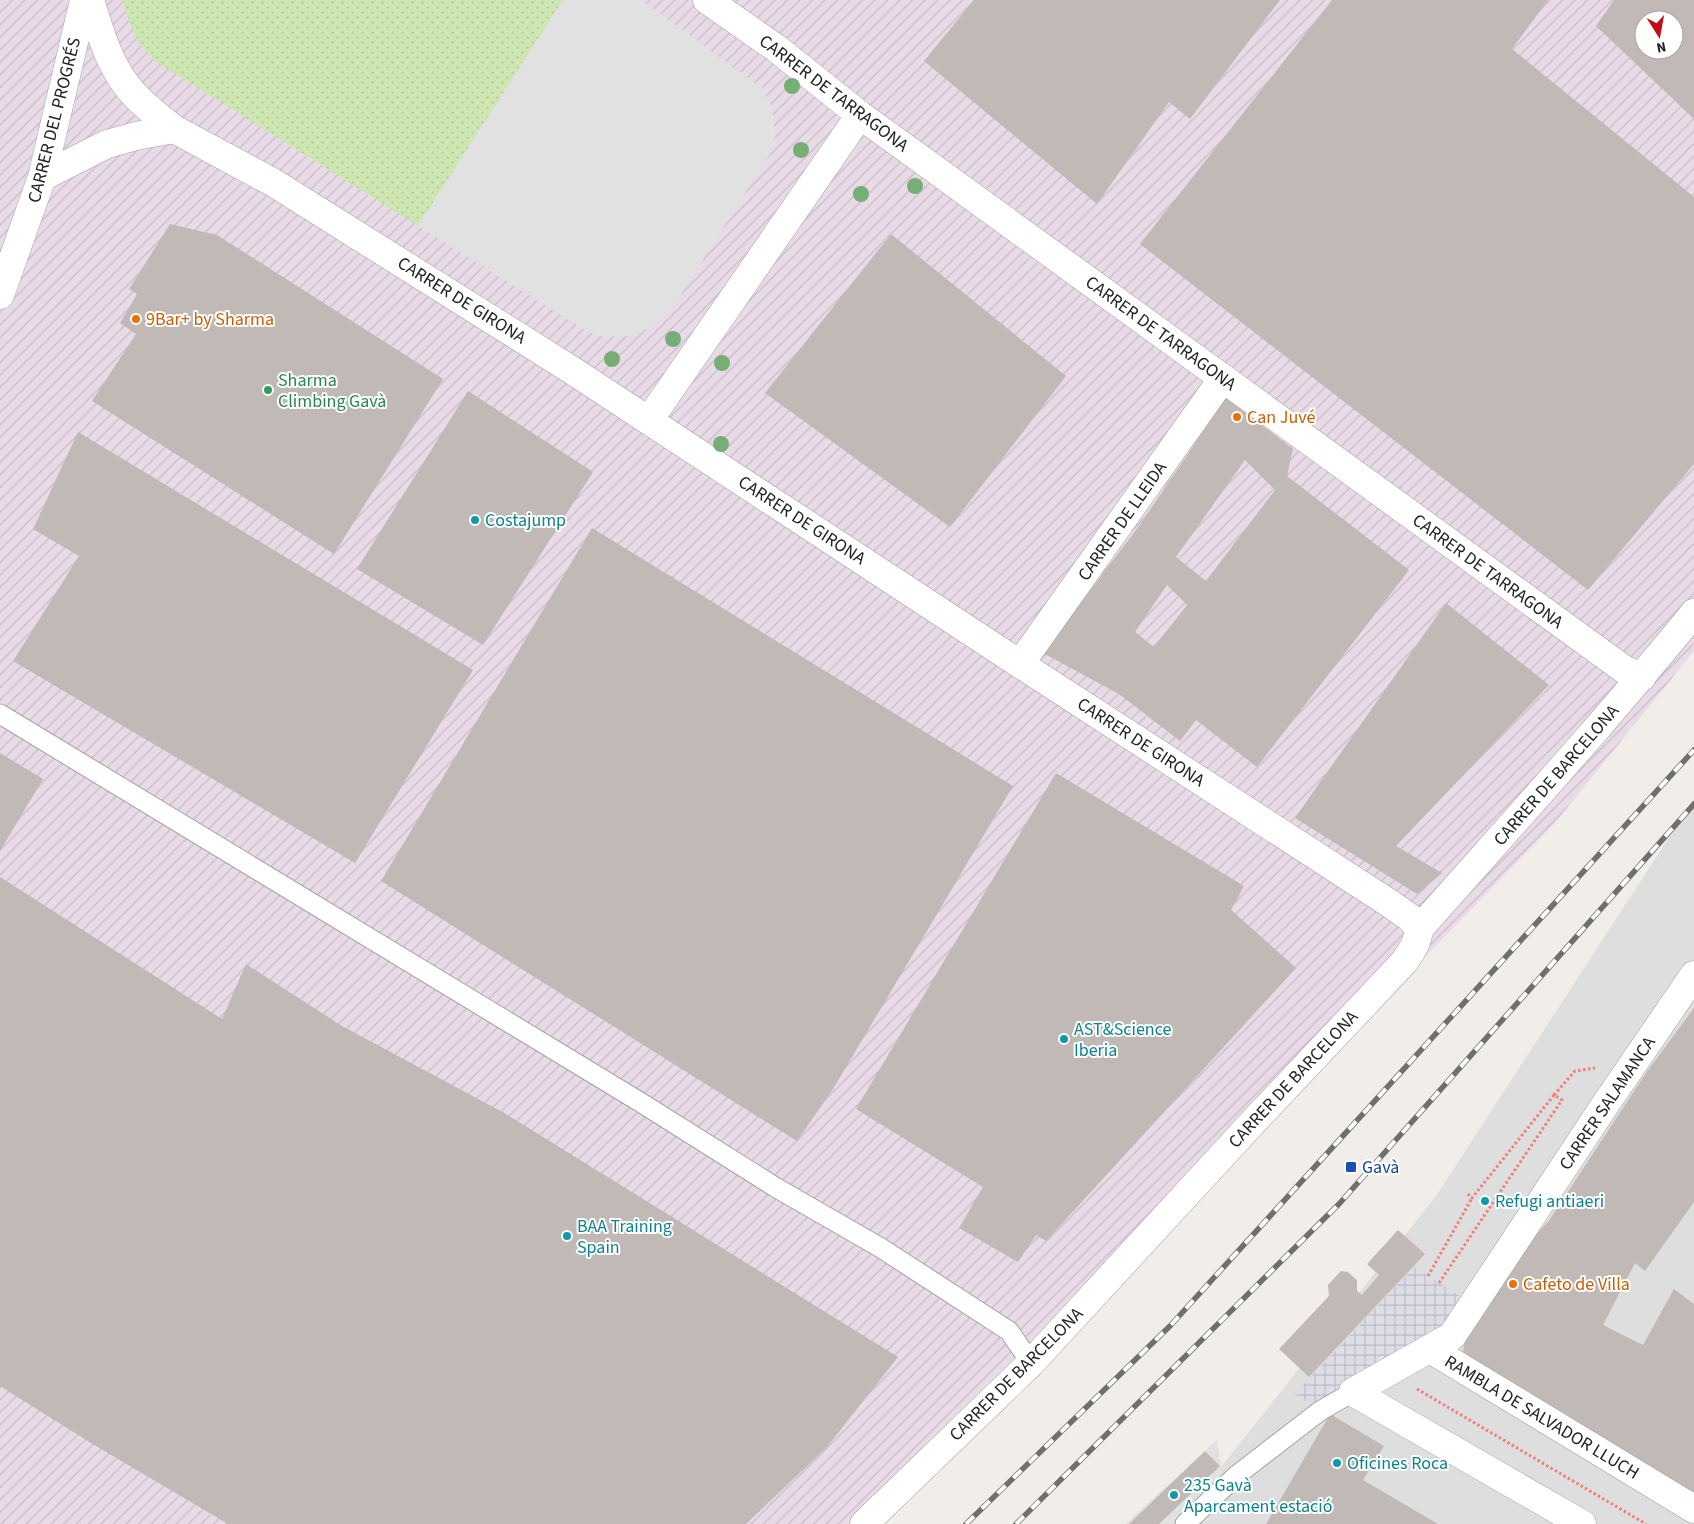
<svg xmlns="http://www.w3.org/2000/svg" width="1694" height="1524" viewBox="0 0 1694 1524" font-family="'Source Sans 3',sans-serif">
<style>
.residential{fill:#dfdede}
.industrial{fill:url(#industrial-furrows);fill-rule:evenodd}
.grass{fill:url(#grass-dots)}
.parking{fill:#e1e1e1}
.plaza{fill:url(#plaza-grid)}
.building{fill:#c1b9b5;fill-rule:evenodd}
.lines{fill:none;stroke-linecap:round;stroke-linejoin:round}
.service-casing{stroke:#a2a2a2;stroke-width:21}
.minor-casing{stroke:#a2a2a2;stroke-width:29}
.path{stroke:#f27f78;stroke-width:3;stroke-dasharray:2.5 2.5;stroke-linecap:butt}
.service{stroke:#fff;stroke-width:19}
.minor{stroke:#fff;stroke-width:28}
.rail-casing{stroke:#6f6f6f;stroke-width:5.5}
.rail{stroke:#fff;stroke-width:4;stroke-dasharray:11;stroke-linecap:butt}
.tree{fill:#77ae75}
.food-dot{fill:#e8710a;stroke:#fff;stroke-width:2}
.leisure-dot{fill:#2e9e5b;stroke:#fff;stroke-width:2}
.culture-dot{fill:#0f9aa8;stroke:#fff;stroke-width:2}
.transit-dot{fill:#1a4fb4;stroke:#fff;stroke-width:2}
.labels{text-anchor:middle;stroke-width:4;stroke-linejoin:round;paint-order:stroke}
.street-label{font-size:18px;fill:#212121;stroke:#fff}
.food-label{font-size:18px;fill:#c56008;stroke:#fff;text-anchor:start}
.leisure-label{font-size:18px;fill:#27864d;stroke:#fff;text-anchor:start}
.culture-label{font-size:18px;fill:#0d838f;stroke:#fff;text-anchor:start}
.transit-label{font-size:18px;fill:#164399;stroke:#fff;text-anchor:start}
</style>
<defs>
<pattern id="industrial-furrows" width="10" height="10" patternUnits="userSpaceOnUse" patternTransform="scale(1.25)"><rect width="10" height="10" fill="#e9dae7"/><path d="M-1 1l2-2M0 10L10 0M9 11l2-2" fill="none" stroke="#c8bbc6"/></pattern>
<pattern id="grass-dots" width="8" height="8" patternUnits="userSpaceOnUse" patternTransform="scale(1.25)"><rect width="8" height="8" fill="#cee7b2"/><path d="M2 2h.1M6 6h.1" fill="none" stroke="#b1c699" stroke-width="1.8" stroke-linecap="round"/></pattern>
<pattern id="plaza-grid" width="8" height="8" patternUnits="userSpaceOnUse" patternTransform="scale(1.25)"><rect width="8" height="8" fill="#dcdde6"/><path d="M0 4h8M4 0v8" fill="none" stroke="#bcbdc5"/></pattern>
</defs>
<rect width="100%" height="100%" fill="#f1ede8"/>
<path class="residential" d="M1694,799V1524H1185L1179,1520L1436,1196Z"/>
<path class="industrial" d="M0,0H1694V651L1554,824L1031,1363L872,1524H0ZM1644,20H1674V50H1644Z"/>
<path class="grass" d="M124,0H563L418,226L155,61L137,41L124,8Z"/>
<path class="parking" d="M563,0H641L762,88L773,109L775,136L771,152L668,315L647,329L624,337L598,336L585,330L418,226Z
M1217,1440L1229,1516L1204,1524H1125Z"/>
<path class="plaza" d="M1414,1267L1473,1304L1320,1411L1295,1394Z"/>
<path class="building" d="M974,0H1280L1190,119L1169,102L1097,204L924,61Z
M1332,0H1548L1512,49L1694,197V464L1588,590L1140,244Z
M1614,0H1694V119L1596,26ZM1644,20H1674V50H1644Z
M170,224L217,235L443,379L334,554L92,401L136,334L120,323L137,294L129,289Z
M891,234L1066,376L950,527L765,393Z
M468,391L593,472L483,645L357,569Z
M1226,398L1293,449L1287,476L1409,570L1257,767L1196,720L1180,741L1119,694L1043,653L1139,526ZM1245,460L1275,490L1206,581L1176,557ZM1167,585L1187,605L1154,647L1135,632Z
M78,432L473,670L355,863L13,661L79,556L33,529Z
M592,528L1013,786L833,1089L797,1141L381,881Z
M1446,603L1549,685L1396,846L1442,873L1417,894L1295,818Z
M0,753L43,779L0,851Z
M1056,773L1244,886L1231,910L1296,968L1046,1241L1036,1235L1018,1262L959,1228L983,1187L856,1109Z
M0,877L222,1019L246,964L342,1026L506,1114L898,1357L827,1447L746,1524H228L91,1443L0,1386Z
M1694,1008V1202L1645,1271L1635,1263L1603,1325L1643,1345L1674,1289L1694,1304V1499L1463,1353L1465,1337L1524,1246L1548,1222L1646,1073Z
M1398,1230L1425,1254L1309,1377L1279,1349L1329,1296L1328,1285L1341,1271L1348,1272L1357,1280V1291L1362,1295L1379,1275L1367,1264Z
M1330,1414L1384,1446L1363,1480L1438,1524H1266Z
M1205,1451L1220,1466L1159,1524H1129Z"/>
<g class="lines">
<defs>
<path id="service" d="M0,714L640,1102L775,1187L881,1248L1009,1331L1031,1363
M1185,1524L1237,1475L1320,1411L1353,1392"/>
<path id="minor" d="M90,0C100,32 109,65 131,91C143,105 159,117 174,129
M707,0L776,48L860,115L1625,670L1642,677
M42,177L107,144L136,136L174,129L274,183L570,369L1020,664L1389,903L1409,917L1420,928
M0,295L42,177L84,0
M649,420L860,115
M1020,664L1223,378
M1430,1349L1694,1509
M1353,1392L1452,1336L1605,1105L1694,975
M1353,1392L1582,1524
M864,1524L1031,1363L1254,1121L1405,961L1415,945L1420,928C1512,824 1606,721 1694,613"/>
</defs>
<use href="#service" class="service-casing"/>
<use href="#minor" class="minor-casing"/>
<path class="path" d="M1554,1095L1575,1071L1595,1068
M1428,1276L1472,1198
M1439,1283L1562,1100L1554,1095L1472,1198L1466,1192
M1417,1389L1646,1524"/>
<use href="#service" class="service"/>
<use href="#minor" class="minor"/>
<defs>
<path id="rail" d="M966,1524L1170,1326L1694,750
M1016,1524L1339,1204L1694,804"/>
</defs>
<use href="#rail" class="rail-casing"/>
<use href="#rail" class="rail"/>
</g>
<g class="tree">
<circle cx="792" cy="86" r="8"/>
<circle cx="801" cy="150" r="8"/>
<circle cx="915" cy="186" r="8"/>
<circle cx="861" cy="194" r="8"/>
<circle cx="673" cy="339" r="8"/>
<circle cx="612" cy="359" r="8"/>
<circle cx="722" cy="363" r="8"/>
<circle cx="721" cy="444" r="8"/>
</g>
<g class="food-dot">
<circle cx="136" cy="319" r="5"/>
<circle cx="1237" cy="417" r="5"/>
<circle cx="1513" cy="1284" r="5"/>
</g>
<circle class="leisure-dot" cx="268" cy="390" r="5"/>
<g class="culture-dot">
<circle cx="475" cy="520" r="5"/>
<circle cx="1064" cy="1039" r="5"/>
<circle cx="1485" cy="1201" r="5"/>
<circle cx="567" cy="1236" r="5"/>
<circle cx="1337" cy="1463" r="5"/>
<circle cx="1174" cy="1495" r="5"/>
</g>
<rect class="transit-dot" x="1345" y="1161" width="12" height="12" rx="2.5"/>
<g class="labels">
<g class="street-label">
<text transform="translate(834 93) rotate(37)" y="6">CARRER DE TARRAGONA</text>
<text transform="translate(54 120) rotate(-76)" y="6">CARRER DEL PROGRÉS</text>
<text transform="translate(462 300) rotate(32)" y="6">CARRER DE GIRONA</text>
<text transform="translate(1161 333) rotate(36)" y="6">CARRER DE TARRAGONA</text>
<text transform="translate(802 520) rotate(33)" y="6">CARRER DE GIRONA</text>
<text transform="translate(1122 521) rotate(-55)" y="6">CARRER DE LLEIDA</text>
<text transform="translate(1488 571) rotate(36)" y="6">CARRER DE TARRAGONA</text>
<text transform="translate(1141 742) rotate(33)" y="6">CARRER DE GIRONA</text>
<text transform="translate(1556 775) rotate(-49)" y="6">CARRER DE BARCELONA</text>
<text transform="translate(1293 1079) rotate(-47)" y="6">CARRER DE BARCELONA</text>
<text transform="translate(1607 1103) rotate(-56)" y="6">CARRER SALAMANCA</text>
<text transform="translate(1016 1374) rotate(-45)" y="6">CARRER DE BARCELONA</text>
<text transform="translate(1542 1417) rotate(31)" y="6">RAMBLA DE SALVADOR LLUCH</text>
</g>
<g class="food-label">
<text x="146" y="325">9Bar+ by Sharma</text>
<text x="1247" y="423">Can Juvé</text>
<text x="1523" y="1290">Cafeto de Villa</text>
</g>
<g class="leisure-label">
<text x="278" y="386">Sharma<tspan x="278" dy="21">Climbing Gavà</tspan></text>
</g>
<g class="culture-label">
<text x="485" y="526">Costajump</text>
<text x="1074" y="1035">AST&amp;Science<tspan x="1074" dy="21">Iberia</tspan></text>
<text x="1495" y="1207">Refugi antiaeri</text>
<text x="577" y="1232">BAA Training<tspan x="577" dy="21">Spain</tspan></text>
<text x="1347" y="1469">Oficines Roca</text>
<text x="1184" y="1491">235 Gavà<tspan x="1184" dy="21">Aparcament estació</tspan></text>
</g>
<g class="transit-label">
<text x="1362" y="1173">Gavà</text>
</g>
</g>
<g transform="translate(1659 35) rotate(169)"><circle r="24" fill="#ffffff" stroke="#a6a6a6"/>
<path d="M0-4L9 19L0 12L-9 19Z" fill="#c50c14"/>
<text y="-8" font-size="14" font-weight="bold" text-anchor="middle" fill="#212121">N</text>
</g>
</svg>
